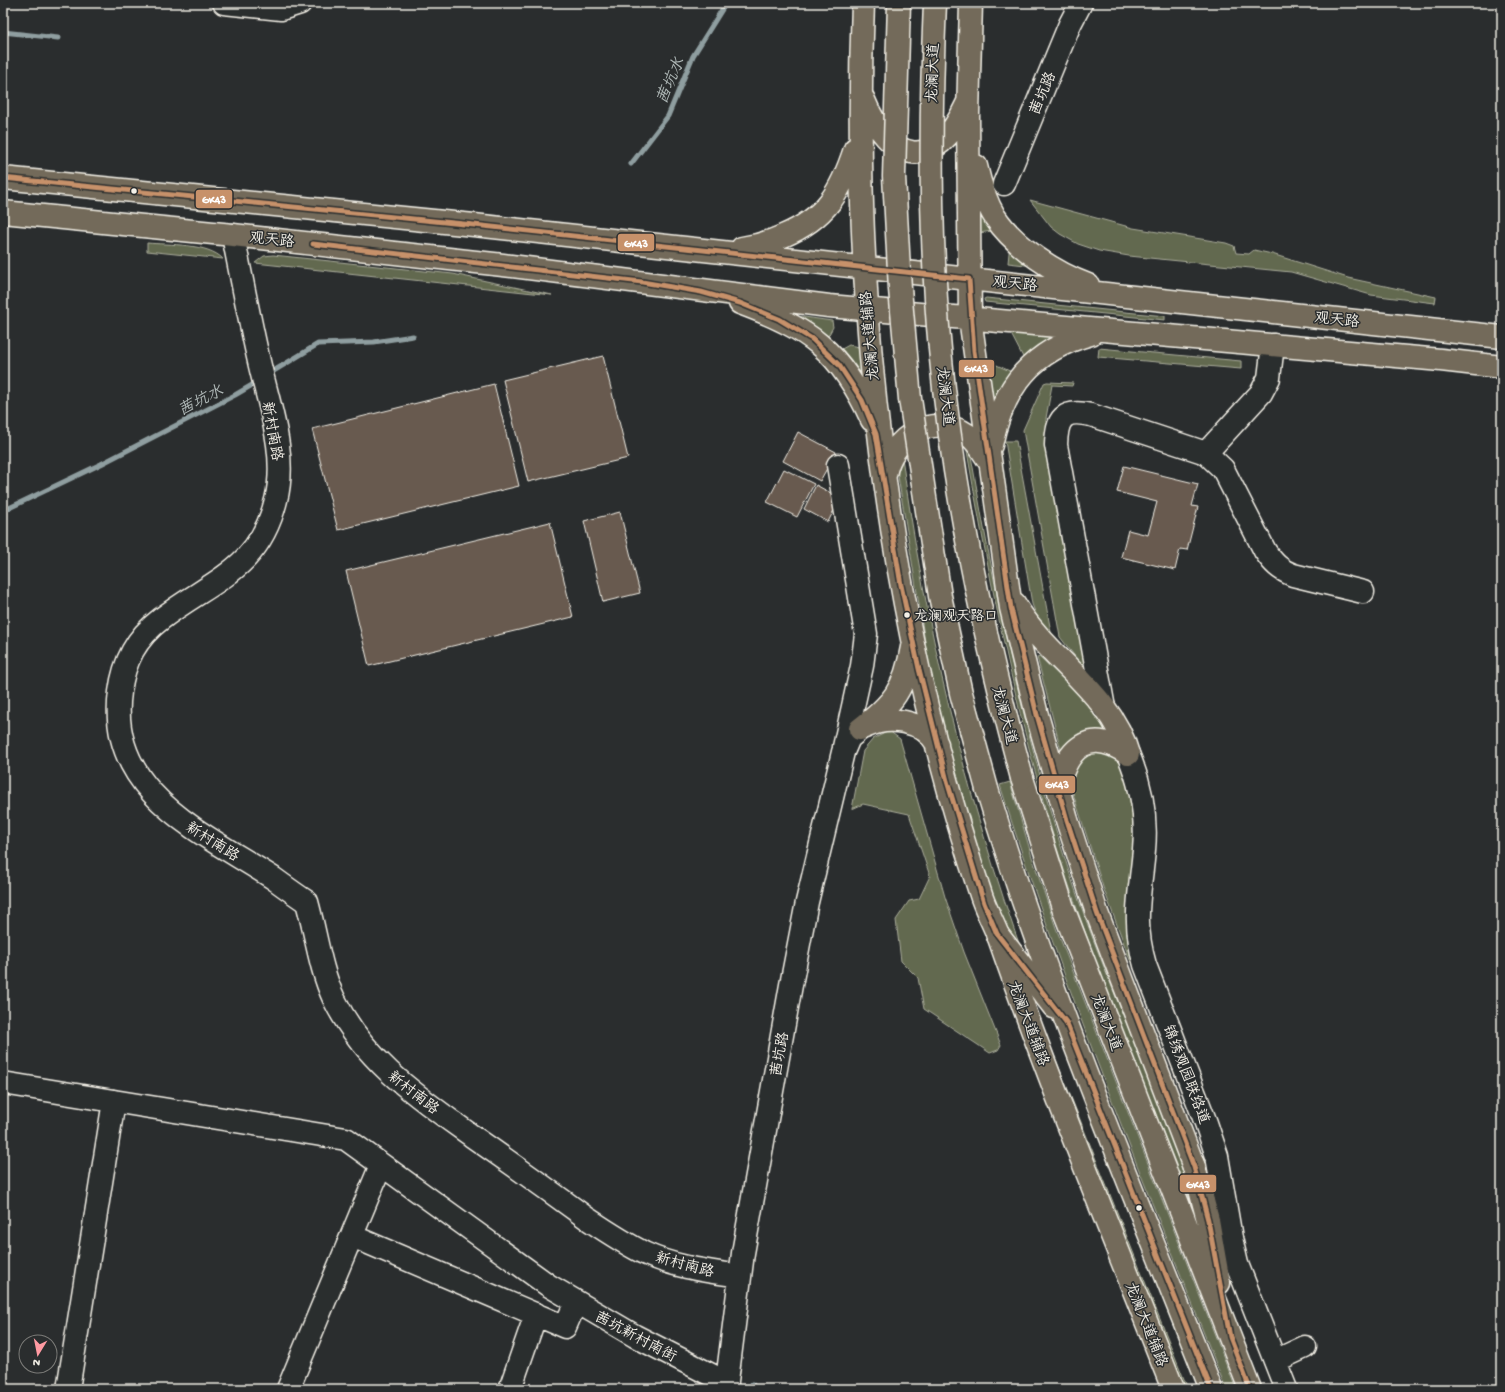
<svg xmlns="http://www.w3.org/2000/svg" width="1505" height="1392" viewBox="0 0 1505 1392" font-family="'Gochi Hand','LXGW WenKai TC',sans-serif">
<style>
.green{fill:#62694f;stroke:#abad9c}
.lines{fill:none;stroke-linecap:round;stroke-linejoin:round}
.stream{stroke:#8f9ea0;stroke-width:5}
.building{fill:#685a4f;stroke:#f4f1e8}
.minor-casing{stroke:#f4f1e8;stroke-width:25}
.major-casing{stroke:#f4f1e8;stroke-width:25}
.highway-casing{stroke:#f4f1e8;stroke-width:25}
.minor{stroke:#2a2d2e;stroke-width:22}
.major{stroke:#736b5a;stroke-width:22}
.highway{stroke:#736b5a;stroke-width:22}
.highway-bridge-casing{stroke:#f4f1e8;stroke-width:25;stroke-linecap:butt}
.highway-bridge{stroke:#736b5a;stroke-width:22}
.bus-1-casing{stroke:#2a2d2e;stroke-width:8}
.bus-1{stroke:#c7916a;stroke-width:5}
.bus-dot{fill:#f4f1e8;stroke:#2a2d2e;stroke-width:1.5}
.labels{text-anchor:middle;stroke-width:3;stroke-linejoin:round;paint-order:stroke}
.bus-label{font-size:14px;fill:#f4f1e8;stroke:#2a2d2e;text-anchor:start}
.street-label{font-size:15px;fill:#f4f1e8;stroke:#2a2d2e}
.water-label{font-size:16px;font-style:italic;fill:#b0b9b8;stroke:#2a2d2e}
.line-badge{stroke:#2a2d2e;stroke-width:1.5}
.badge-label{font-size:11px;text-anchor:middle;font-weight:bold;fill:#fff}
</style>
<rect width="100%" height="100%" fill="#2a2d2e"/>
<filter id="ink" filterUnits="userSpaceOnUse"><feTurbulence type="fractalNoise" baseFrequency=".025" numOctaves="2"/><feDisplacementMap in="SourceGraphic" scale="8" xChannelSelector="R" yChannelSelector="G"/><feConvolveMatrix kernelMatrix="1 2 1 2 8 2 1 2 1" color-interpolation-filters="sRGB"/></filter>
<g filter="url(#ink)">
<path class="green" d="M977,192L998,230L979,233Z
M1030,200L1133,228L1226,243L1234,246L1236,253L1249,254L1254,250L1272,254L1348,278L1436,297L1435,303L1371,295L1291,272L1129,256L1099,251L1078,244L1060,234L1051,227Z
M147,243C169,245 208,243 223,259L147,251Z
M1010,243L1042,267L1008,263Z
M273,255L453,274L552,295L255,263L264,256Z
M986,298L1165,316V320L985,302L984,299Z
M797,316L832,321L833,327L826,340L796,320Z
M1010,332L1059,338L1025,361Z
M849,345L859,347L863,380L838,351Z
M1099,348L1241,361V369L1098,357Z
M988,361L1014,373L993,409Z
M1047,382L1073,383L1072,386L1052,385L1046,418V433L1054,486L1088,666L1083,667L1060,637L1023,430L1044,383Z
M965,440L971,456C997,606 1028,754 1078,898C1114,1000 1161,1098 1194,1202H1191C1139,1071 1082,940 1044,804C1010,684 986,562 965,440Z
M1005,441H1016L1053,643L1039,622L1032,604Z
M901,450C925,627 965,795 1026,963L1007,931L986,881L937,715L898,476V464Z
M1039,656L1087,702L1112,735L1063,758L1037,657Z
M889,731L900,739L945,897L964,952L1001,1045L998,1050L990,1053L924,1009L918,978L901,961L896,920L909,901L919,899L930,876L909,814L863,804L852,809L863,751L873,739Z
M1101,750L1118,758L1125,768L1135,810L1136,966L1130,960L1103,887L1070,784L1071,772L1082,755Z
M1010,782L1032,857L1056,928L1236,1389H1226C1147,1189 1064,990 1000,785Z
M1026,985L1188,1389H1180Z"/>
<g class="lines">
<path class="stream" d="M3,32L58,38
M631,164L668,116L693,56L726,3
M267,375L318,344L374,342L413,336
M3,509H7L101,464L235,395L259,381
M752,1384L757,1389"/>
</g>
<path class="building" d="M603,356L628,458L528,482L503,380Z
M494,384L519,486L338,530L312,429Z
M798,432L836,452L820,481L783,461Z
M1124,466L1198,484L1192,506L1198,507L1187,550L1180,549L1175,570L1121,557L1128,530L1148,535L1157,502L1117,492Z
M784,469L814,484L797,517L767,502Z
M816,485L840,498L828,522L804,509Z
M620,512L640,593L603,602L584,521Z
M550,522L573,617L369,666L346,571Z"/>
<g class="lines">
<defs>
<path id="minor" d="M224,3L281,9L300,3
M1004,184L1070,24L1081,3
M233,235C241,276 249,317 258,357C268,404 288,453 276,500C259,570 212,580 161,619C136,638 124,661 120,692C106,793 204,833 273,878C284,886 295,894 307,902C316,934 320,969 334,999C364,1061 418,1097 472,1136C511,1163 550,1191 588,1219C606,1231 624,1243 644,1253C674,1267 707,1271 740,1276
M1206,453L1261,393L1269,378L1273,345
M838,465L866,634L862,666L844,747
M1104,708L1056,445C1057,418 1063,409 1091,415L1206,453L1223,469L1265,551C1273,563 1280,570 1293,575L1363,592
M1128,754C1141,784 1147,817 1144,850C1140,895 1132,920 1145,965L1206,1123L1217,1156L1231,1238L1237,1264L1286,1389
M3,1083L346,1139L548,1285L635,1336L727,1383
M352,1236L565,1327L576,1302
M1275,1361L1305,1347
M68,1389L114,1101
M288,1389L381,1165
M510,1389L536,1314
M726,1389L743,1253L791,985L807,902L843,752L849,738L860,729"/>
<path id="major" d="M863,3C851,305 885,611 982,898C987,912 994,925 999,938C1052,1090 1114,1239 1173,1389
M971,3L968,115L970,318L1011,608L1037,715L1067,820L1097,913L1194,1167
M863,98C890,165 935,174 967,104
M976,166C980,184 985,201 995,217C1015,247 1055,273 1088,285
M3,178L474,225L1502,337
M3,212L233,235L503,265L829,306L1441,360L1502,367
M742,248C756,246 770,242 783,236C826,218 841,192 855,149
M740,303C810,329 840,350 872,420
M991,445C1003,386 1033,350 1091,334
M885,475C891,437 933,411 968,435C977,441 983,452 989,461
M1014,603C1045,657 1112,693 1128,754
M865,727C889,715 923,720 937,744
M860,729C893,704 905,689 912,647
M1058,789C1066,749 1089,726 1128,754"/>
<path id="highway" d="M1022,778L1063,908L1250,1389
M987,789C1048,993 1133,1190 1211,1389
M997,934L1054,1007
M1194,1167L1208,1220L1219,1283"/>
</defs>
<use href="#minor" class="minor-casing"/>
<use href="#major" class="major-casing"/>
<use href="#highway" class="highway-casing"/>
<use href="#minor" class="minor"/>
<use href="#major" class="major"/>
<use href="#highway" class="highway"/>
<defs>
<path id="highway-bridge" d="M899,3L894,176L900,289L910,399L940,596L961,693L987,789
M935,3C930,118 929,234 940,349C953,494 984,638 1022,778"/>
</defs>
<use href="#highway-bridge" class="highway-bridge-casing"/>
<use href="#highway-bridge" class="highway-bridge"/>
<defs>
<path id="bus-1" d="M3,178L474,225L969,279L974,351L1011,608L1037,715L1067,820L1097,913L1194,1167L1208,1220L1230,1337L1250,1389
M313,244L642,282L701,292L740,303L779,319L812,339L839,365L862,400L876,434L901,585L919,669L947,781L984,903L997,934L1066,1022L1211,1389"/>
</defs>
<use href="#bus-1" class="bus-1-casing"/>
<use href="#bus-1" class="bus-1"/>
</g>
</g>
<g class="bus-dot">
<circle cx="134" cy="191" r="3.5"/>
<circle cx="907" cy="615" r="3.5"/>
<circle cx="1139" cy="1208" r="3.5"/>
</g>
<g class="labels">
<g class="bus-label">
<text x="914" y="620">龙澜观天路口</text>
</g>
<g class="street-label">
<text transform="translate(932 73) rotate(-88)" y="5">龙澜大道</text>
<text transform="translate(1042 93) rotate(-67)" y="5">茜坑路</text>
<text transform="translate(272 239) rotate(6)" y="5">观天路</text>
<text transform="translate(1015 283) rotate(6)" y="5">观天路</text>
<text transform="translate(1337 319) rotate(6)" y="5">观天路</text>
<text transform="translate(869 336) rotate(-95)" y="5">龙澜大道辅路</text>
<text transform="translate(946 396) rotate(83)" y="5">龙澜大道</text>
<text transform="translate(273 431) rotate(80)" y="5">新村南路</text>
<text transform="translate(1005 715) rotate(75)" y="5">龙澜大道</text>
<text transform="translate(213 841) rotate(32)" y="5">新村南路</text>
<text transform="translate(1107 1022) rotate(69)" y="5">龙澜大道</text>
<text transform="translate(1029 1023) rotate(69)" y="5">龙澜大道辅路</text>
<text transform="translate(779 1054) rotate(-80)" y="5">茜坑路</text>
<text transform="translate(1187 1074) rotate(69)" y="5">锦绣观园联络道</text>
<text transform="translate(414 1092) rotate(38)" y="5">新村南路</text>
<text transform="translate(685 1264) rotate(15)" y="5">新村南路</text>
<text transform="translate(1147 1324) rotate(68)" y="5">龙澜大道辅路</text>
<text transform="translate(636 1336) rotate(28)" y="5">茜坑新村南街</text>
</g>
<g class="water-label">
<text transform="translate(669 80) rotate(-67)" y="6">茜坑水</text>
<text transform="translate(200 399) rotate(-27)" y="6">茜坑水</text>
</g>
</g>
<g class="line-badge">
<rect x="195" y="189" width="38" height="20" rx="4" fill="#c7916a"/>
<rect x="617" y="233" width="38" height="19" rx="4" fill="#c7916a"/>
<rect x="958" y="359" width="37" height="19" rx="4" fill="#c7916a"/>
<rect x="1038" y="775" width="38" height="19" rx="4" fill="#c7916a"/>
<rect x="1179" y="1174" width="38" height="19" rx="4" fill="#c7916a"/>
</g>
<g class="badge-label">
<text x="214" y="203">GK43</text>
<text x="636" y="247">GK43</text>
<text x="976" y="372">GK43</text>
<text x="1057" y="788">GK43</text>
<text x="1198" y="1188">GK43</text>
</g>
<rect width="1505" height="1392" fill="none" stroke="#2a2d2e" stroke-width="16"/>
<rect x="8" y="8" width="1489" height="1376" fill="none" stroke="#f4f1e8" stroke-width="1.5" filter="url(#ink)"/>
<g transform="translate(38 1354) rotate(190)"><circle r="19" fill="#2a2d2e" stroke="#7b7b78"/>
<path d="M0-3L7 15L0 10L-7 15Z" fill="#ff9aa2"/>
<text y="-6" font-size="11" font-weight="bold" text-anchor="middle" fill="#f4f1e8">N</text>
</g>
</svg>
